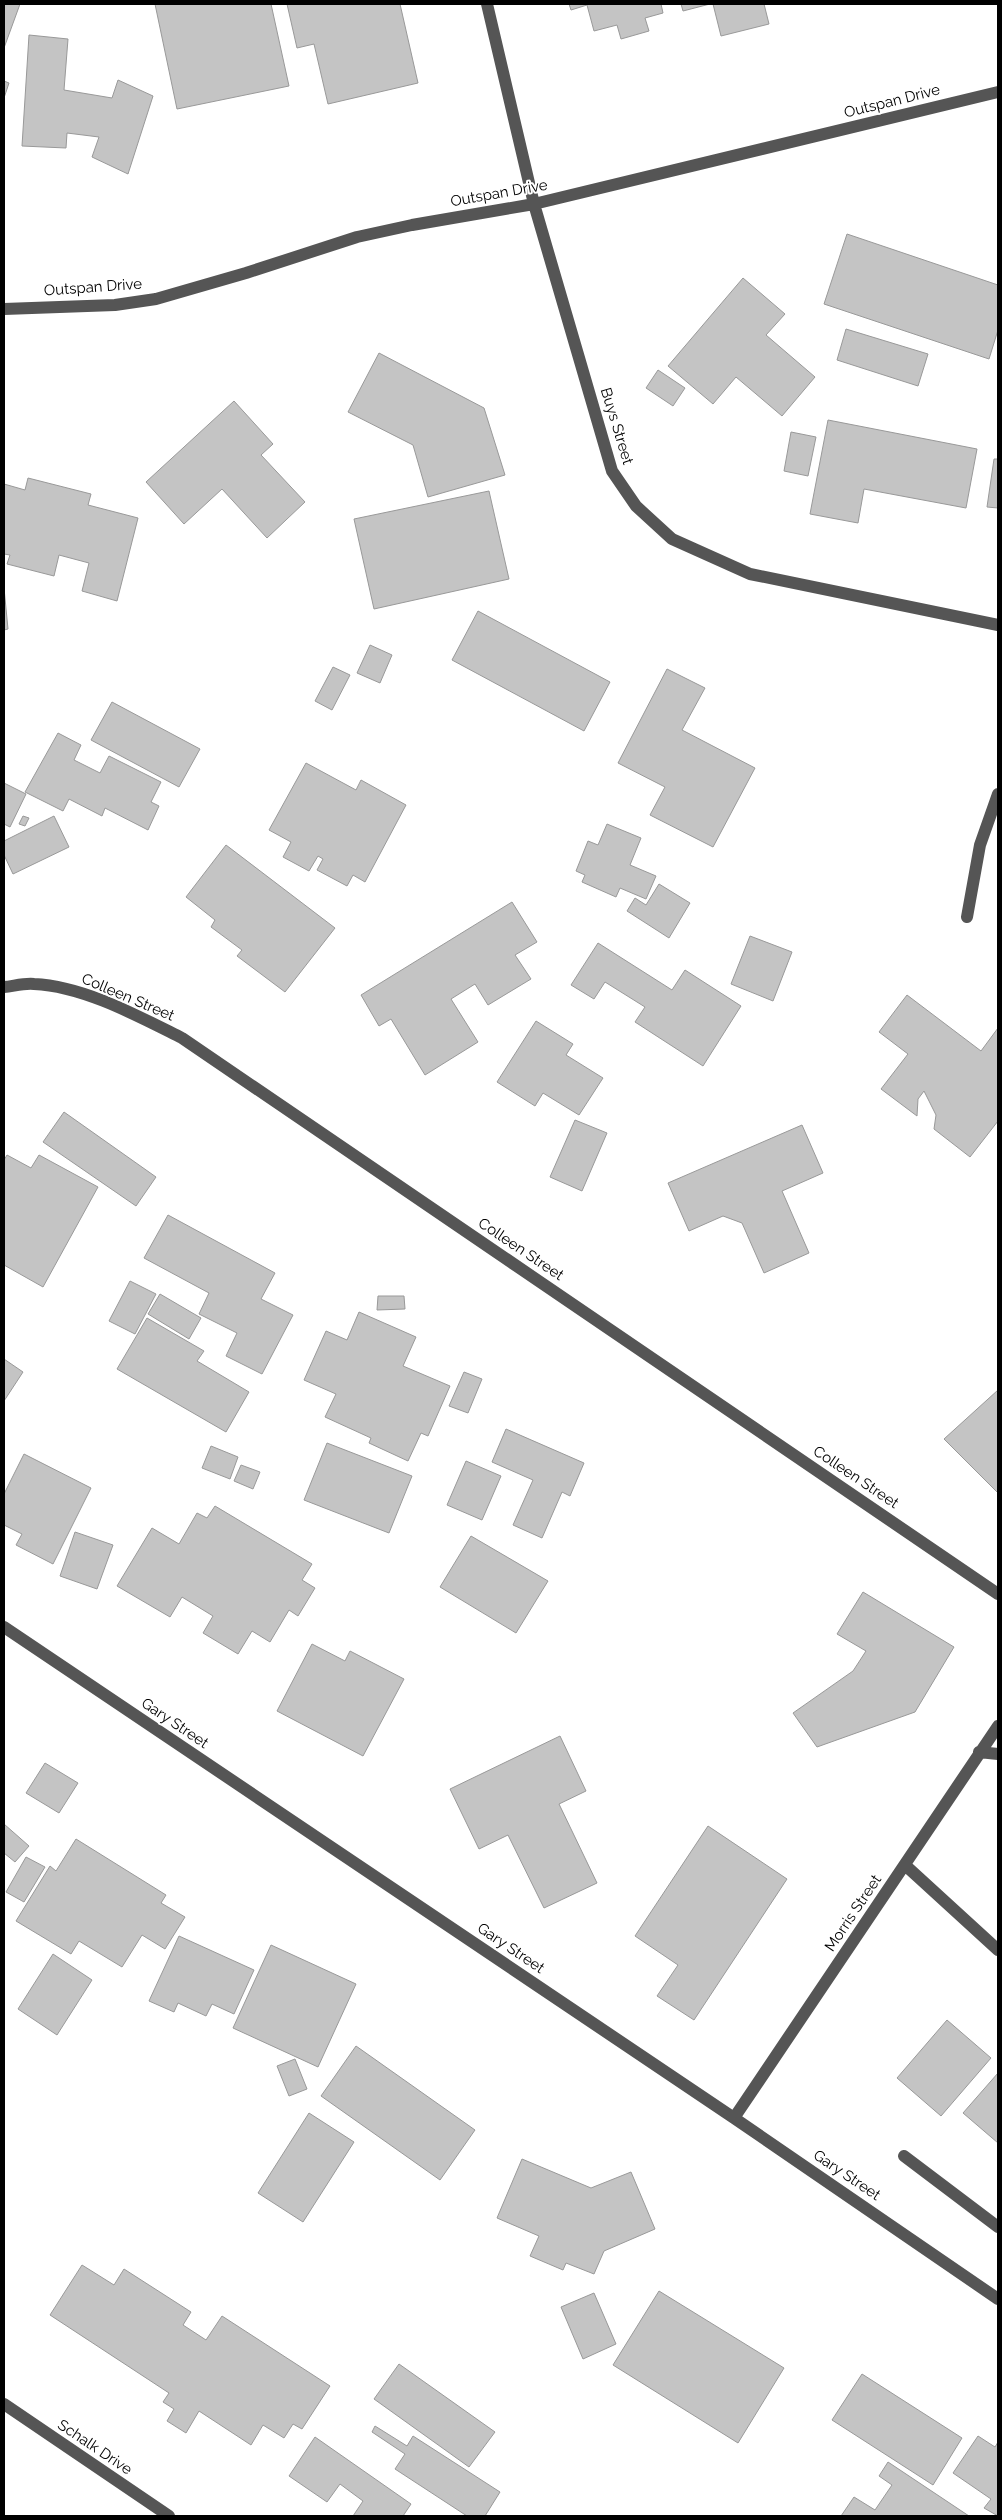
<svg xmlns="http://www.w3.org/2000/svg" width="1002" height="2520" viewBox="0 0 1002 2520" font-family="Raleway,sans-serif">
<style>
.building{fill:#c4c4c4;stroke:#999}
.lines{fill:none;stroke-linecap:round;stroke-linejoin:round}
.minor{stroke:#555;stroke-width:12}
.labels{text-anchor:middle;stroke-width:4;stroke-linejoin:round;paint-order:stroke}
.street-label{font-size:15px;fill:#000;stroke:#fff}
</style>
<rect width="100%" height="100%" fill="#fff"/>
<path class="building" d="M4,4H20L4,48Z
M155,4H271L289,86L177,109Z
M287,4H400L418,83L328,104L314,44L297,48Z
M569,4H661L663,13L645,18L649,31L621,39L617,25L594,31L587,5L571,10Z
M681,4H710L683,11Z
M713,4H764L769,24L721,36Z
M29,35L68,39L64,90L112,98L118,80L153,96L128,174L92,157L99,137L67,133L66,148L22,146Z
M4,81L9,83L4,98Z
M847,234L998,285V330L989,359L824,304Z
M743,278L785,314L766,335L815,377L782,416L736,377L713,404L668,366Z
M846,329L928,354L918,386L837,360Z
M379,353L484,408L505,475L428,497L413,445L348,412Z
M658,370L685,388L673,406L646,388Z
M234,401L273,444L261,455L305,502L267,538L222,489L184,524L146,482Z
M828,420L977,449L966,508L864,489L858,523L810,514Z
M791,432L816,437L808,476L784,471Z
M994,459H998V508L987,507Z
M28,478L91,494L88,505L138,518L117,601L82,591L89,563L59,555L54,576L7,564L10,555L4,554V484L25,490Z
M489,491L509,579L374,609L354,519Z
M4,588L8,629L4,630Z
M478,611L610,682L584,731L452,660Z
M370,645L392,655L380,683L357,673Z
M333,667L350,675L332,710L315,701Z
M667,669L705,688L682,730L755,768L713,847L650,815L665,787L618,763Z
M112,702L200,749L179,787L91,740Z
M58,733L81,745L74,760L100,773L109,756L161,782L151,802L159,806L148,830L105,808L102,816L69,799L63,811L25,792Z
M306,763L356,790L361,780L406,805L365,882L353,875L347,886L317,870L323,859L318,856L309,871L283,857L291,842L269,830Z
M4,783L26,794L10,827L4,824Z
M23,816L29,818L25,826L19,824Z
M54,816L69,847L13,874L4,855V841Z
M607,824L641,838L630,865L656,876L646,899L620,888L616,897L582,882L585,875L576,871L588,841L598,845Z
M226,845L335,928L285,992L237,956L242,950L211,927L215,920L186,897Z
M659,884L690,903L669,938L627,911L635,898L646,905Z
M512,902L537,942L515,955L531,979L488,1005L475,984L451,999L478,1042L425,1075L391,1019L379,1026L361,995Z
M750,936L792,952L773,1001L731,984Z
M598,943L672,990L685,970L741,1006L703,1066L635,1022L645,1007L605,982L594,999L571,985Z
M907,995L981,1051L998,1028V1121L970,1157L934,1129L936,1115L924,1091L918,1099L917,1116L881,1089L908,1054L879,1032Z
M536,1021L573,1044L566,1055L603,1078L579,1115L543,1093L535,1106L497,1082Z
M64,1112L156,1177L136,1206L43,1142Z
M575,1120L607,1133L582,1191L550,1177Z
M802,1125L823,1173L782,1191L809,1253L764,1273L742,1223L723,1216L689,1231L668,1183Z
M7,1155L31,1168L39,1155L98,1187L43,1287L4,1265V1160Z
M168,1215L275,1273L261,1299L293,1315L262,1374L226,1356L237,1333L199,1314L209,1293L144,1258Z
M130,1281L156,1294L135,1334L109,1321Z
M160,1294L201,1318L189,1339L148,1314Z
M378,1296H404L405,1309L377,1310Z
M359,1312L416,1337L403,1366L450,1386L428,1436L421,1433L408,1461L369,1443L371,1438L325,1417L336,1394L304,1380L326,1331L347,1340Z
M147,1318L204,1351L197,1361L249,1392L226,1432L117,1369Z
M4,1359L23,1372L4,1401Z
M464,1372L482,1379L468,1413L449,1406Z
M998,1390V1493L944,1439Z
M506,1429L584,1463L570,1496L562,1492L542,1538L513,1525L533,1480L492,1462Z
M327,1443L412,1476L389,1533L304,1500Z
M211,1446L238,1457L230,1479L202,1468Z
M24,1454L91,1488L53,1564L16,1545L22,1534L4,1525V1494Z
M466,1461L501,1476L482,1520L447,1505Z
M241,1465L260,1472L253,1489L234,1481Z
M215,1506L312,1564L302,1580L315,1588L298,1616L289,1610L270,1642L252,1631L238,1654L203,1633L213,1616L182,1597L170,1617L117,1586L152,1528L179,1544L197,1513L207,1518Z
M75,1532L113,1545L97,1589L60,1576Z
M471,1536L548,1581L516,1633L440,1587Z
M863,1592L954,1647L915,1712L817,1747L793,1713L853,1671L866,1651L837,1634Z
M312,1644L345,1661L350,1651L404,1679L363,1756L277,1711Z
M560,1736L586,1791L559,1804L597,1883L544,1908L508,1835L479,1849L450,1789Z
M45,1763L78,1783L59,1813L26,1793Z
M4,1824L29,1846L15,1862L4,1853Z
M708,1826L787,1879L694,2020L657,1996L678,1965L635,1936Z
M76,1839L166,1895L161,1903L185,1917L165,1949L142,1935L122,1967L79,1941L71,1954L16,1921L50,1866L56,1871Z
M26,1857L45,1867L24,1902L6,1892Z
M179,1936L254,1970L234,2014L212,2004L206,2016L178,2003L174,2012L149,2001Z
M271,1945L356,1984L318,2067L233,2028Z
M53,1954L92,1980L57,2035L18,2009Z
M947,2020L991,2058L941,2116L897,2078Z
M356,2046L475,2130L440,2180L321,2096Z
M295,2059L307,2089L289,2096L277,2066Z
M998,2073V2143L963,2113Z
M309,2113L354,2142L303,2222L258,2193Z
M522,2159L591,2188L631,2172L655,2229L604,2251L594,2274L566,2263L563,2270L530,2256L539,2236L497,2218Z
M82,2265L114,2285L124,2269L191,2312L183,2325L206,2340L222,2316L330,2386L302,2429L293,2424L284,2438L263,2425L251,2445L199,2411L186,2433L167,2421L174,2409L163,2402L169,2393L50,2315Z
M659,2291L784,2368L738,2443L613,2365Z
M594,2293L616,2344L583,2359L561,2307Z
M399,2364L495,2432L469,2467L374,2399Z
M862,2374L962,2438L933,2485L832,2420Z
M375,2426L407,2446L413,2436L500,2492L485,2516H467L395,2469L405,2454L372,2432Z
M978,2436L995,2447L998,2442V2516L984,2508L991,2499L953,2473Z
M315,2437L411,2504L403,2516H353L363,2501L340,2484L327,2502L289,2476Z
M888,2462L969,2516H841L854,2497L875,2510L892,2485L879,2476Z"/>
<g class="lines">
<path class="minor" d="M487,4L534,204L577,351L612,471L636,506L672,539L750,574L998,625
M4,309L115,305L156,299L246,273L357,237L412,225L534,204L998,92
M967,917L980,845L998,794
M4,987C14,986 24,983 34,984C83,986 138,1016 182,1038L998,1594
M4,1627L734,2118L998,2299
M979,1752L998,1754
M905,1865L998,1950
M734,2118L998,1726
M904,2156L998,2227
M4,2404L169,2516"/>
</g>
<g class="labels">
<g class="street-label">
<text transform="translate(892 101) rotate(-14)" y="5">Outspan Drive</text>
<text transform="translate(499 193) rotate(-10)" y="5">Outspan Drive</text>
<text transform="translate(93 287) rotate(-4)" y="5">Outspan Drive</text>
<text transform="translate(617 426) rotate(73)" y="5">Buys Street</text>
<text transform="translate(128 997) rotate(23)" y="5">Colleen Street</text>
<text transform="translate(521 1249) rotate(34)" y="5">Colleen Street</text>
<text transform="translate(856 1477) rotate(34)" y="5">Colleen Street</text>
<text transform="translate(175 1723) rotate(34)" y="5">Gary Street</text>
<text transform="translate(853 1913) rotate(-56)" y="5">Morris Street</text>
<text transform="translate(511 1948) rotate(34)" y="5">Gary Street</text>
<text transform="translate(847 2175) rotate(34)" y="5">Gary Street</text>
<text transform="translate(95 2447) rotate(34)" y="5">Schalk Drive</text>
</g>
</g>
<rect width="1002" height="2520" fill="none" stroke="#000000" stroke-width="10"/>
</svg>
